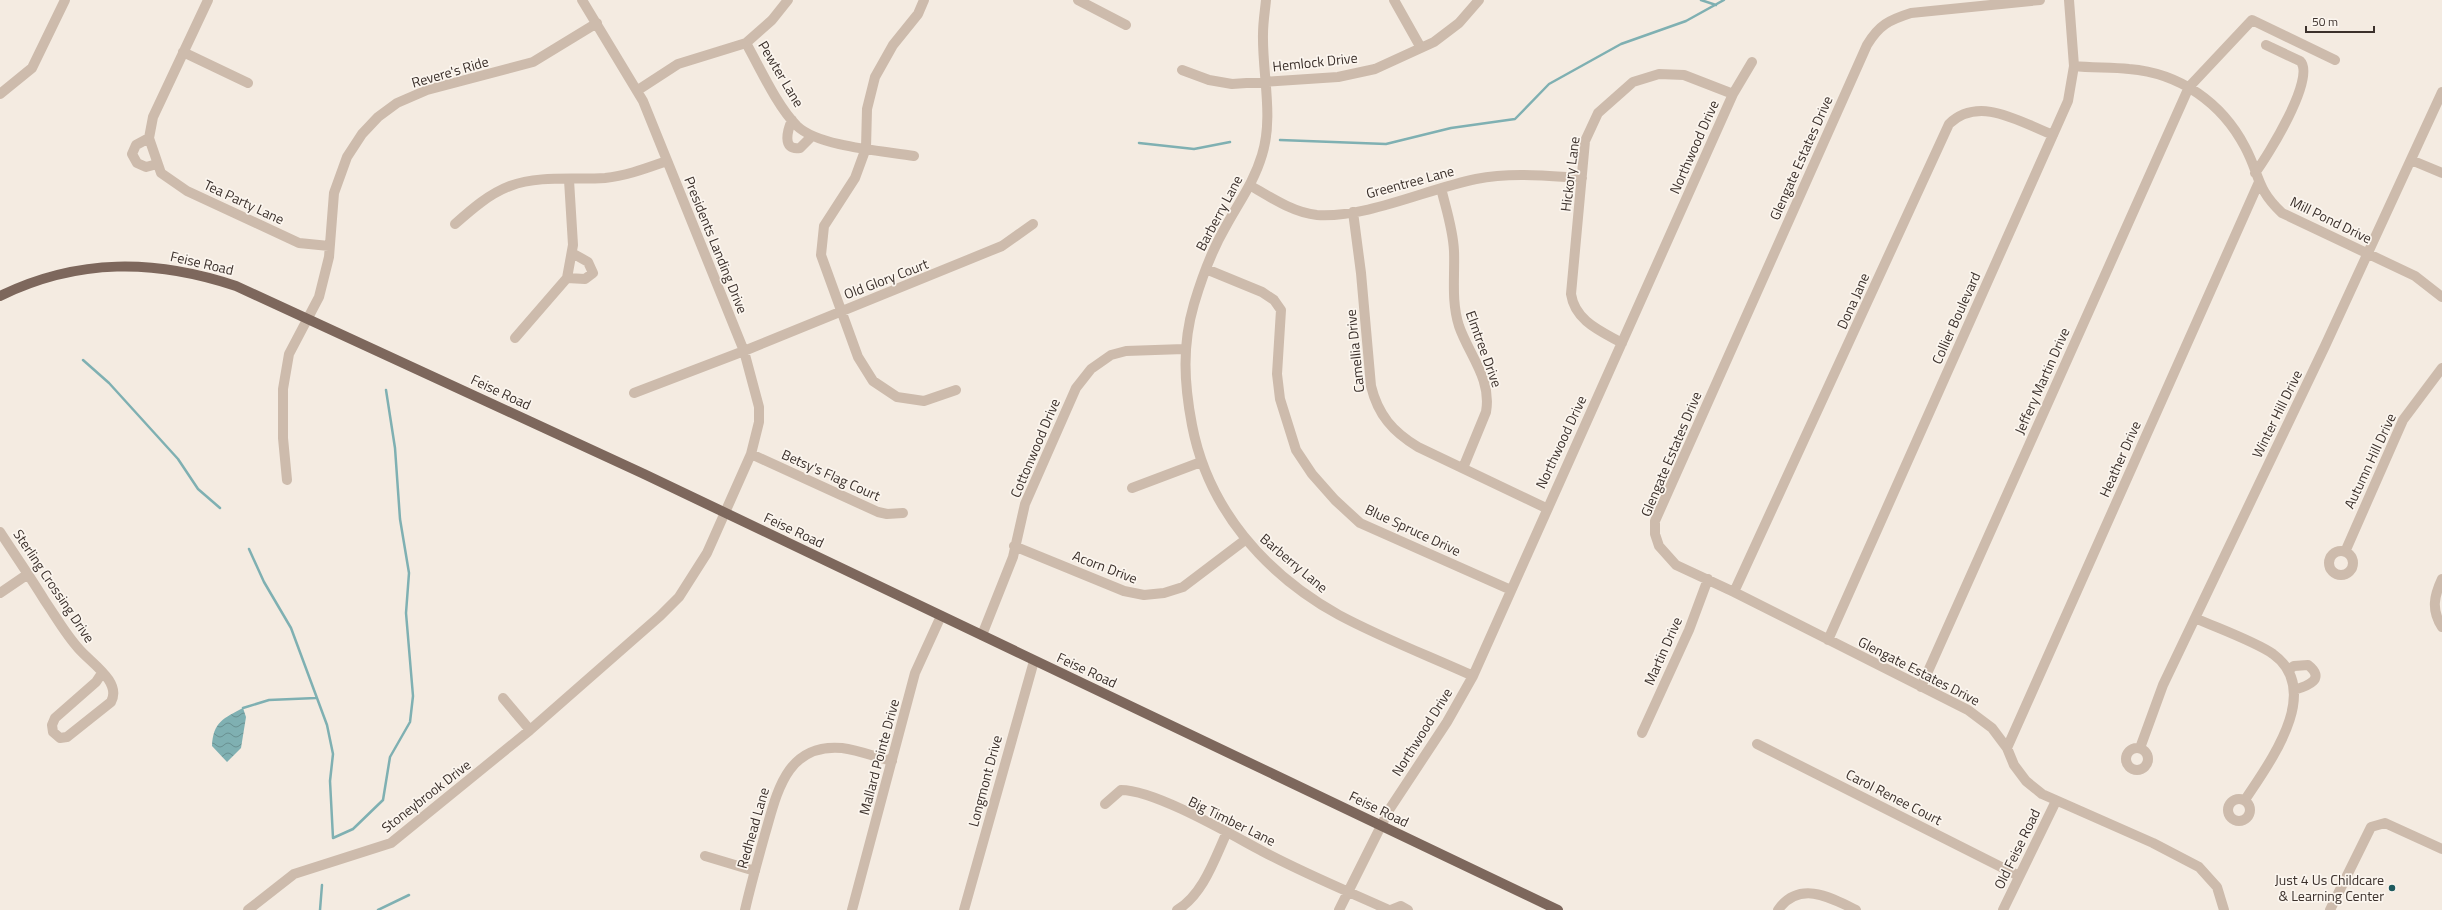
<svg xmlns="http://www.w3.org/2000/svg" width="2442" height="910" viewBox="0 0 2442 910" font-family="'Titillium Web',sans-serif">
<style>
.water{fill:url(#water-waves)}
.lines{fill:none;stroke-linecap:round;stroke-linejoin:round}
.stream{stroke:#7fb0b2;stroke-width:2.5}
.minor{stroke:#cdbbac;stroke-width:10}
.major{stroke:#7d675c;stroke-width:10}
.poi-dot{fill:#1f5a5e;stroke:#fbf5ee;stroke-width:1.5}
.labels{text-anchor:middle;stroke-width:3.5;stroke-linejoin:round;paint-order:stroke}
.street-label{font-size:14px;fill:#3b302b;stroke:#fbf5ee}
.poi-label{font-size:14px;fill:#3b302b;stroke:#fbf5ee;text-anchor:end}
</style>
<defs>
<pattern id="water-waves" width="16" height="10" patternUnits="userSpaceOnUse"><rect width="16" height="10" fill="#7fb0b2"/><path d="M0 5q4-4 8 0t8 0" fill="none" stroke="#699091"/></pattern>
</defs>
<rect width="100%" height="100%" fill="#f4ebe1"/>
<path class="water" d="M243,708L246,717L241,748L227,762L212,746C213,722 224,718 243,708Z"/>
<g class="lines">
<path class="stream" d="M1701,0L1716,5
M1280,140L1386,144L1451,128L1515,119L1549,84L1621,44L1686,21L1724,0
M1139,143L1194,149L1230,142
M83,360L109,383L178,459L198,489L220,508
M249,549L264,582L291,628L327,725L333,754L330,781L333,838L353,829L383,800L390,757L410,722L413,696L406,613L409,573L400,519L395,448L386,390
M243,708L269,700L316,698
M320,910L322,885
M378,910L409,895"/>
<path class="minor" d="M208,0L153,117L149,138L161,173L187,191L299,243L329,246
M924,0L918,14L893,45L875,77L867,109L866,148L855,178L824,226L821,255L858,357L873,381L897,397L924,401L956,390
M1078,0L1126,25
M1266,0C1265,11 1263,22 1263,34C1262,73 1274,117 1262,155C1254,182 1239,202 1226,226C1212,250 1202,277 1194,304C1182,345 1184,383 1192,425C1208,509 1265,574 1339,615C1382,638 1429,656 1473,676
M1394,0L1421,48
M2040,0L1911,13C1889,20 1879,25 1867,45L1655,521V534L1659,546L1676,565L1734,592L1968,710L1992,728L2007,748L2014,765L2026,781L2042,794L2153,843L2199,867L2217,887L2224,910
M746,43C760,68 777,106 797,126C819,147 884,151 914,156
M183,52L248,83
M2074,66C2092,68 2111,67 2129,69C2180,73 2222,103 2245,147C2260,175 2256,189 2282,213L2415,276L2442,297
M1182,70L1209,80L1232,84L1338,77L1375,69L1434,42L1459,23L1479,0
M638,90L678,64L746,43L772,20L788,0
M0,94L32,68L65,0
M792,120C788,129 781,151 800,148L812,136
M149,138L136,145L132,154L137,163L146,167L157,164
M2411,160L2442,173
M2255,173C2267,157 2317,77 2300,61L2266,45
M1251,186C1270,197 1294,213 1317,215C1367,218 1427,189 1476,179C1511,172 1547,176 1582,178
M1441,188C1446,209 1453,229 1454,251C1455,276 1451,301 1459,326C1469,355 1492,379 1486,412L1463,468
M1353,212L1361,273L1371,386C1378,415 1393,432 1418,447L1546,508
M455,224C472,209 489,194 510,186C539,175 574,180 605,178C626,176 647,168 667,161
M1206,269L1262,292L1274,300L1281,310L1277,374L1280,399L1296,450L1312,474L1335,500L1360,523L1511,590
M567,278L585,279L593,273L588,262L572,253
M515,338L567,278L573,245L569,180
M1622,343C1601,331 1575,321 1571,294L1585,141L1598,113L1633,82L1659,74L1684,75L1733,94
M634,393L744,351L1002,246L1033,224
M751,454L878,512L887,514L903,513
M287,480L283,438V389L289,354L319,297L329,257L334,193L347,157L362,134L378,117L397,103L427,90L533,62L597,23
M1132,488L1201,462
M0,532C15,555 31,578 45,601C56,617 66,635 79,649C91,663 122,682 111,702L67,737L60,738L53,732L52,725L55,718L96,682L102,673
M1014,546L1124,591L1144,595L1164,593L1183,587L1245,540
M2329 563a12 12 0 1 1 24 0a12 12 0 1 1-24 0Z
M2345,552L2403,420L2442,368
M2442,579C2434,596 2431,610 2442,627
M1734,592L1949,124C1979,95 2020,122 2053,135
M0,593L28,574
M2195,618C2217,628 2254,641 2273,654C2324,691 2269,763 2245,800
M982,635L1013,557L1025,504L1076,388L1091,369L1111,355L1126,351L1184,349
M1828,640L2068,101L2074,66L2069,0
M2288,670L2294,666L2308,665C2326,679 2308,686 2294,690
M1921,687L2189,87L2252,20L2335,60
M503,698L530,730
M1642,733L1689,630L1708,579
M1757,744L2019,876
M2126 759a11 11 0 1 1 22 0a11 11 0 1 1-22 0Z
M2007,748L2259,182
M2140,748L2163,685L2325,346L2442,92
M2228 810a11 11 0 1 1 22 0a11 11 0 1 1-22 0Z
M1105,804L1121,790C1155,790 1230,834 1262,851C1303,873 1347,891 1389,910
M705,856L755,871
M248,910L294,874L391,843L530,730L660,616L679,597L707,553L751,454L759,422V407L744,351L643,101L582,0
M745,910C751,884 758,859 765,834C777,793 786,743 842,748C858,750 876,757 892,761
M852,910L915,673L941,616
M964,910L1034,661
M1177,910C1203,895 1215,858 1227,832
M1339,910L1389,810L1447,722L1473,676L1733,94L1752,62
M1391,910L1401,906L1408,910
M1778,910C1799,880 1830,897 1856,910
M2003,910L2056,801
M2330,910L2371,827L2385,823L2442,849"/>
<path class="major" d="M0,296C78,258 155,259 236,286L644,474L1558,910"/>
</g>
<circle class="poi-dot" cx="2392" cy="888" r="4"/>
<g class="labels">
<g class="street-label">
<text transform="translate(1315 62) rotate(-6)" y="5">Hemlock Drive</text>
<text transform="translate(450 72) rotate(-16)" y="5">Revere's Ride</text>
<text transform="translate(781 74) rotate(59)" y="5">Pewter Lane</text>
<text transform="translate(1694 147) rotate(-66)" y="5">Northwood Drive</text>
<text transform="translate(1801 158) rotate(-66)" y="5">Glengate Estates Drive</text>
<text transform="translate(1570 174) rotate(-83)" y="5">Hickory Lane</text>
<text transform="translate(1410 182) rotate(-15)" y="5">Greentree Lane</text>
<text transform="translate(244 202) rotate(25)" y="5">Tea Party Lane</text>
<text transform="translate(1219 213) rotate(-62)" y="5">Barberry Lane</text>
<text transform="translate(2331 220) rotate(26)" y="5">Mill Pond Drive</text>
<text transform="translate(716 245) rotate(68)" y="5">Presidents Landing Drive</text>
<text transform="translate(202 263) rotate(13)" y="5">Feise Road</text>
<text transform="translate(886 279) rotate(-21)" y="5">Old Glory Court</text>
<text transform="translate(1853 301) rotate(-66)" y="5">Dona Jane</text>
<text transform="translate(1956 318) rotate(-66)" y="5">Collier Boulevard</text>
<text transform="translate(1484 349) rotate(70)" y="5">Elmtree Drive</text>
<text transform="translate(1355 351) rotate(-96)" y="5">Camellia Drive</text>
<text transform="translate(2042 381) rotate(-66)" y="5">Jeffery Martin Drive</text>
<text transform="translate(501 392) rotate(25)" y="5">Feise Road</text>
<text transform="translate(2277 414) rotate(-64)" y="5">Winter Hill Drive</text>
<text transform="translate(1561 442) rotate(-65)" y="5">Northwood Drive</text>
<text transform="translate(1035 448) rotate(-67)" y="5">Cottonwood Drive</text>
<text transform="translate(1671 454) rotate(-67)" y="5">Glengate Estates Drive</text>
<text transform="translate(2120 459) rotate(-66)" y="5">Heather Drive</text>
<text transform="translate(2370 461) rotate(-65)" y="5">Autumn Hill Drive</text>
<text transform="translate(831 475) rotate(24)" y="5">Betsy's Flag Court</text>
<text transform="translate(794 530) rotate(25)" y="5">Feise Road</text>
<text transform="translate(1413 530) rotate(25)" y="5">Blue Spruce Drive</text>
<text transform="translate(1294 563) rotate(40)" y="5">Barberry Lane</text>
<text transform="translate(1105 567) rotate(21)" y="5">Acorn Drive</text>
<text transform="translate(54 586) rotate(56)" y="5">Sterling Crossing Drive</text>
<text transform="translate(1663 651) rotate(-66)" y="5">Martin Drive</text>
<text transform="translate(1087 670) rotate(25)" y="5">Feise Road</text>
<text transform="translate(1919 671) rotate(27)" y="5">Glengate Estates Drive</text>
<text transform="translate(1422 732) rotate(-58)" y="5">Northwood Drive</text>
<text transform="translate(879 757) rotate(-75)" y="5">Mallard Pointe Drive</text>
<text transform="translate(985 781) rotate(-75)" y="5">Longmont Drive</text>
<text transform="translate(426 796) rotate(-38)" y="5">Stoneybrook Drive</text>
<text transform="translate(1894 797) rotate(27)" y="5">Carol Renee Court</text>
<text transform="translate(1379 809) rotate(26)" y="5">Feise Road</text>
<text transform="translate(1232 821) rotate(26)" y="5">Big Timber Lane</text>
<text transform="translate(753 828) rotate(-74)" y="5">Redhead Lane</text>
<text transform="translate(2017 849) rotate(-64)" y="5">Old Feise Road</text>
</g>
<g class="poi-label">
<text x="2384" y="885">Just 4 Us Childcare<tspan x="2384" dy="16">&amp; Learning Center</tspan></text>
</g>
</g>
<path d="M2306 26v6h68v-6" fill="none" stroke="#3b302b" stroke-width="2"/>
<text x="2312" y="26" font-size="12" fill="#3b302b" stroke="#fbf5ee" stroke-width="3" paint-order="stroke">50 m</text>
</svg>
